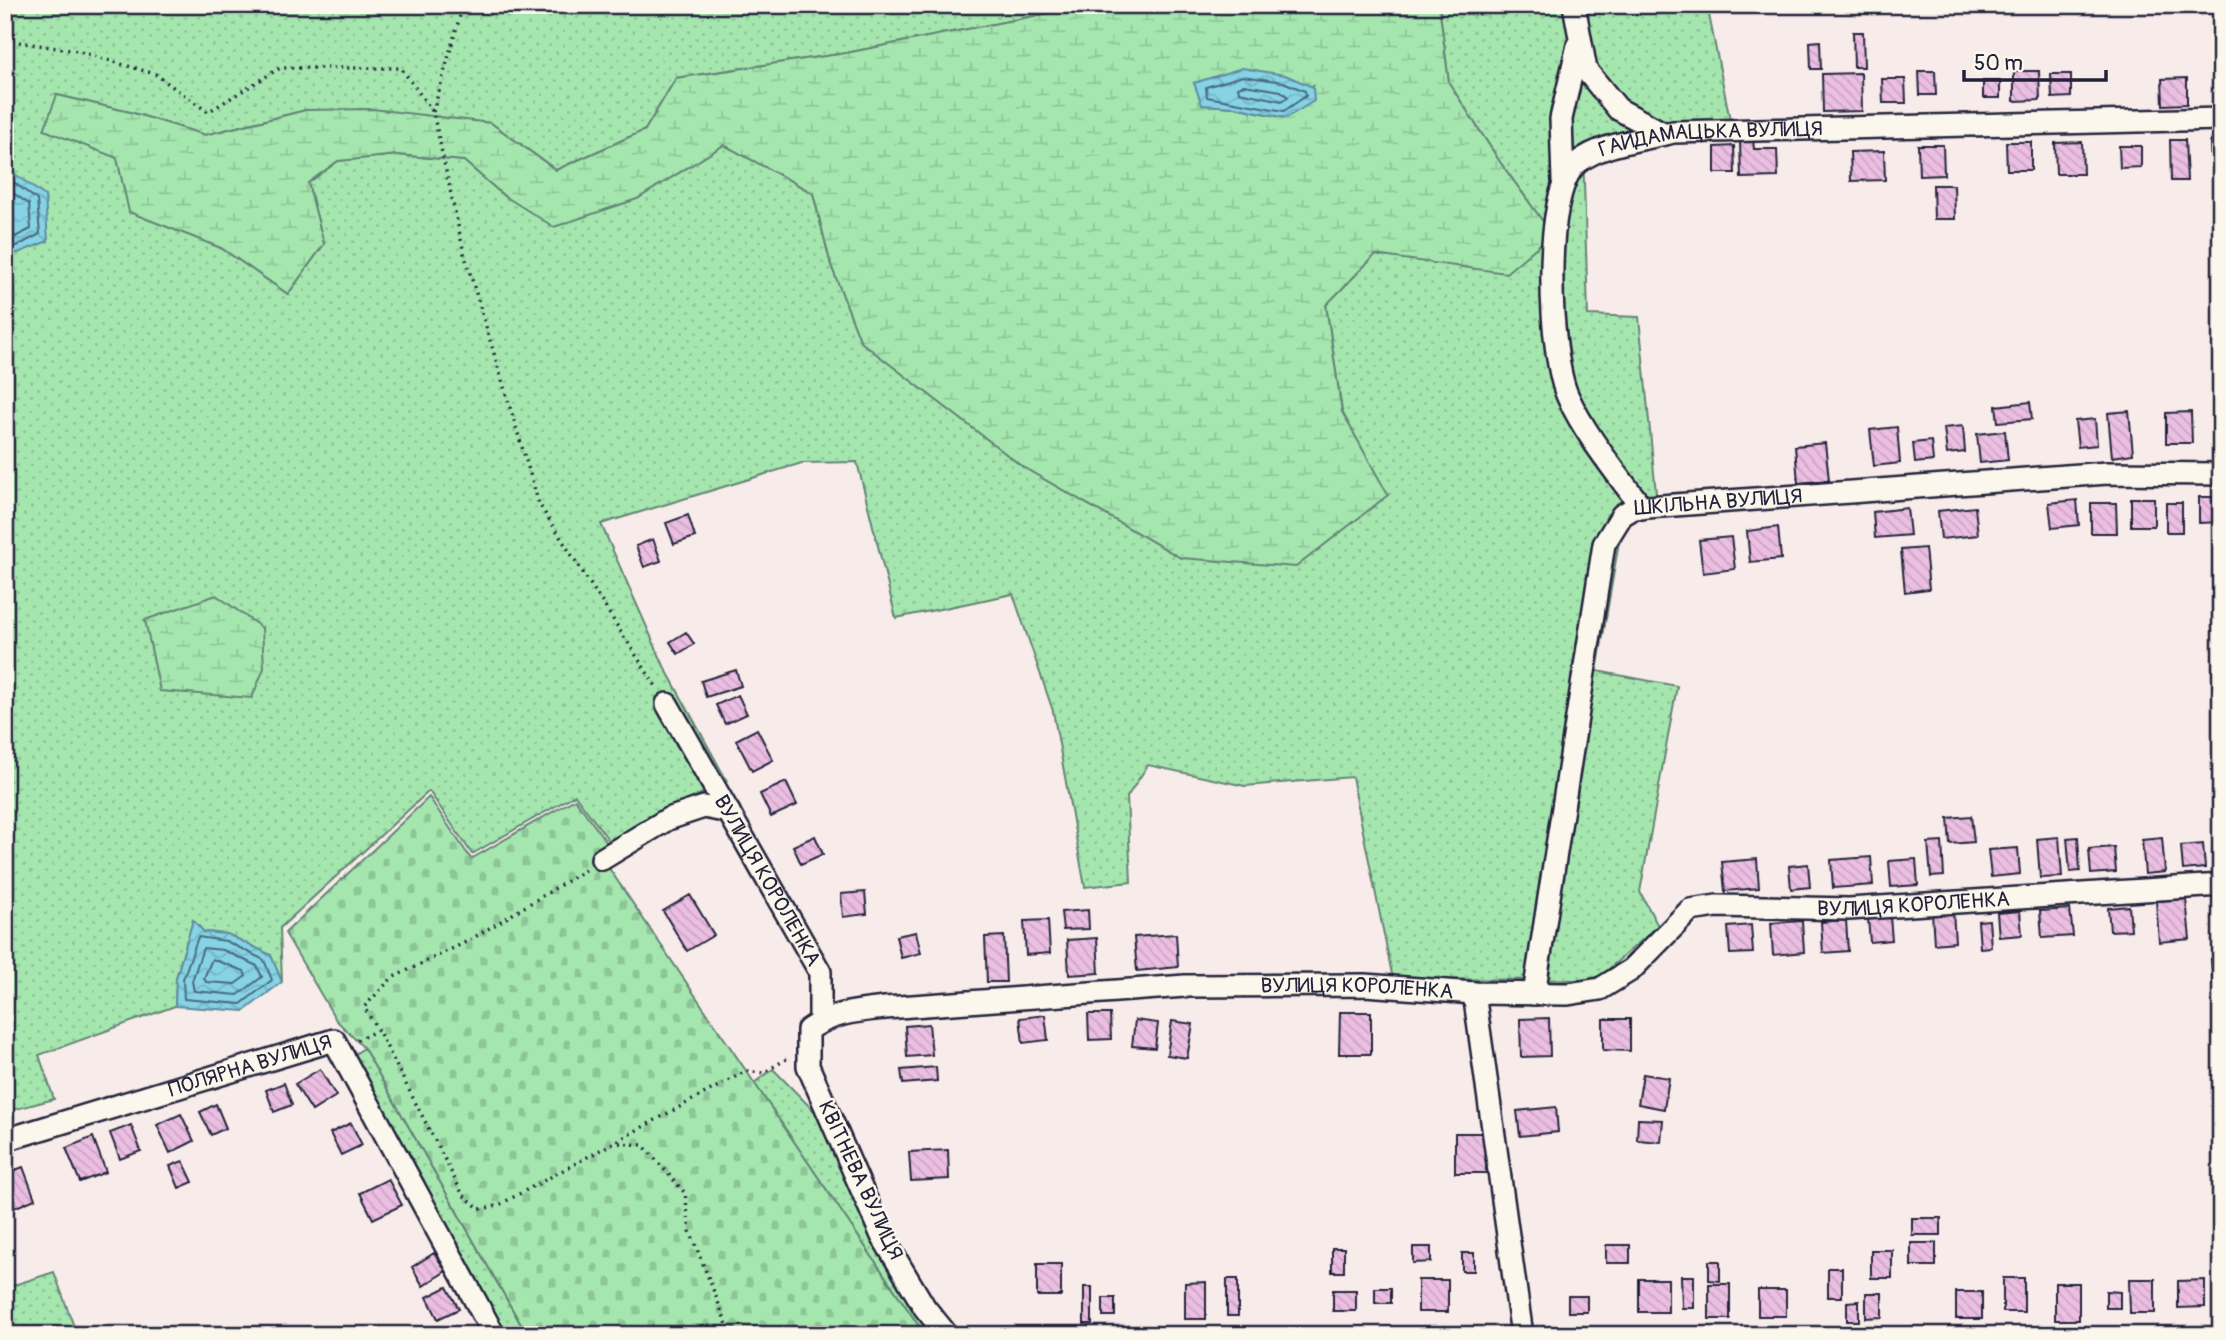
<svg xmlns="http://www.w3.org/2000/svg" width="2226" height="1340" viewBox="0 0 2226 1340" font-family="Pangolin,sans-serif">
<style>
.grass{fill:url(#grass-dots);stroke:#648475;stroke-width:2}
.wetland{fill:url(#wetland-marsh);stroke:#648475;stroke-width:2;fill-rule:evenodd}
.cemetery{fill:url(#cemetery-stones);stroke:#648475;stroke-width:2}
.water{fill:url(#water-waves);stroke:#5e8ca1;stroke-width:2}
.lines{fill:none;stroke-linecap:round;stroke-linejoin:round}
.shore{stroke:#4a697f;stroke-width:2}
.building{fill:url(#building-back-hatch);stroke:#22223b;stroke-width:2}
.minor-casing{stroke:#22223b;stroke-width:26}
.path{stroke:#22223b;stroke-width:3.5;stroke-dasharray:2 5;stroke-linecap:butt}
.minor{stroke:#fbf7ec;stroke-width:21}
.labels{text-anchor:middle;stroke-width:5;stroke-linejoin:round;paint-order:stroke}
.street-label{font-size:21px;fill:#22223b;stroke:#fbf7ec}
</style>
<defs>
<pattern id="grass-dots" width="8" height="8" patternUnits="userSpaceOnUse" patternTransform="scale(1.75)"><rect width="8" height="8" fill="#a5e6af"/><path d="M2 2h.1M6 6h.1" fill="none" stroke="#8ec597" stroke-width="1.8" stroke-linecap="round"/></pattern>
<pattern id="wetland-marsh" width="20" height="14" patternUnits="userSpaceOnUse" patternTransform="scale(1.75)"><rect width="20" height="14" fill="#a5e6af"/><path d="M1 5h8M5 5V1M11 12h8M15 12V8" fill="none" stroke="#8ec597"/></pattern>
<pattern id="cemetery-stones" width="16" height="16" patternUnits="userSpaceOnUse" patternTransform="scale(1.75)"><rect width="16" height="16" fill="#a5e6af"/><path d="M2 7V4a2 2 0 0 1 4 0v3zM10 15v-3a2 2 0 0 1 4 0v3z" fill="#8ec597"/></pattern>
<pattern id="water-waves" width="16" height="10" patternUnits="userSpaceOnUse" patternTransform="scale(1.75)"><rect width="16" height="10" fill="#86d3e5"/><path d="M0 5q4-4 8 0t8 0" fill="none" stroke="#73b5c5"/></pattern>
<pattern id="building-back-hatch" width="6" height="6" patternUnits="userSpaceOnUse" patternTransform="scale(1.75)"><rect width="6" height="6" fill="#ecbfe2"/><path d="M-1 5l2 2M0 0l6 6M5-1l2 2" fill="none" stroke="#caa4c3"/></pattern>
</defs>
<rect width="100%" height="100%" fill="#f8ecea"/>
<filter id="ink" filterUnits="userSpaceOnUse"><feTurbulence type="fractalNoise" baseFrequency=".0143" numOctaves="2"/><feDisplacementMap in="SourceGraphic" scale="14" xChannelSelector="R" yChannelSelector="G"/><feConvolveMatrix kernelMatrix="1 2 1 2 8 2 1 2 1" color-interpolation-filters="sRGB"/></filter>
<g filter="url(#ink)">
<path class="grass" d="M5,5H1090L846,53L676,78L645,130L556,170L491,123L306,110L205,135L130,112L57,95L117,158L130,212L221,248L288,294L324,244L308,183L338,161L398,155L464,161L503,195L637,199L724,144L813,193L831,265L861,342L1023,467L1181,558L1387,495L1342,412L1326,305L1375,255L1506,272L1552,234L1500,162L1449,83L1439,5H1707L1731,125L1583,149L1588,315L1639,317L1657,504L1623,518L1597,671L1677,686L1640,892L1658,926L1596,980L1393,979L1352,777L1245,786L1148,765L1127,797L1131,882L1085,887L1053,711L1013,594L896,618L857,462L802,463L601,524L664,666L727,781L656,816L613,846L575,795L472,854L429,791L280,928L282,982L270,955L227,934L204,932L193,921L176,978L175,1006L39,1055L54,1099L5,1112V253H18L13,172L5,180Z
M364,1048L527,1335H506L349,1058Z
M773,1069L819,1116L941,1335H925L754,1083Z
M54,1272L77,1335H5V1288Z"/>
<path class="wetland" d="M1090,5H1439L1449,83L1500,162L1552,234L1506,273L1375,255L1326,305L1342,412L1388,495L1296,567L1181,558L1023,467L861,342L831,265L813,193L724,145L637,199L554,227L503,195L464,161L398,155L338,161L308,183L324,244L288,294L221,248L129,212L117,158L44,130L57,95L130,112L205,135L306,110L372,109L491,123L556,170L645,130L676,78L846,53ZM1313,86L1285,118L1235,107L1202,105Z
M216,595L262,628L264,668L252,698L160,691L145,620Z"/>
<path class="cemetery" d="M429,797L471,859L575,799L610,847L600,855L925,1335H527L364,1048L336,1020L285,933Z"/>
<path class="water" d="M1242,68L1285,75L1313,87L1314,101L1286,118L1235,107L1202,105L1194,83Z
M12,172L45,196L48,241L18,253H5V180Z
M193,920L204,932L227,934L271,955L282,982L244,1011L175,1006L176,978Z"/>
<g class="lines">
<path class="shore" d="M1243,76L1283,82L1305,91L1306,96L1284,111L1207,97L1206,87Z
M1244,85L1281,91L1288,97L1282,101L1239,92L1238,87Z
M5,184L15,183L37,200L40,234L17,246L5,247
M5,193H13L29,204L31,229L15,237L5,238
M198,937L226,941L264,960L272,980L241,1004L184,999L183,979Z
M203,948L223,950L257,966L262,977L238,995L194,991L192,981Z
M212,959L244,971L246,976L235,984L206,982L204,978Z"/>
</g>
<path class="building" d="M1853,32H1863L1864,67H1854Z
M1820,41L1821,69H1811L1810,42Z
M1919,71H1935L1936,95H1920Z
M2014,71H2039L2040,100L2014,101Z
M1861,73L1862,111L1823,112L1822,74Z
M2051,74H2071V97L2052,98Z
M2187,78V104L2163,105L2162,79Z
M1882,79H1905L1906,103H1883Z
M1983,81H2000V98H1983Z
M2213,91H2221V110H2213Z
M1753,140L1754,149H1777L1778,177L1741,178L1740,141Z
M2170,140H2185L2187,181H2171Z
M2210,141H2221V166H2211Z
M2006,142H2031V170H2007Z
M2082,142L2083,174H2056L2055,143Z
M1918,145H1943L1944,175L1919,176Z
M1734,146L1735,173H1715V147Z
M2119,146H2141V167L2120,168Z
M1884,151L1885,180L1851,181L1850,152Z
M1933,185H1954L1955,219H1934Z
M2030,402L2032,419L1998,422L1996,406Z
M2129,411L2133,454L2112,457L2108,413Z
M2191,412L2192,443H2166V413Z
M2095,419L2097,445L2078,447L2075,421Z
M1963,426L1965,452L1947,454L1944,428Z
M1897,427L1900,463L1874,466L1870,430Z
M2005,431L2008,460L1980,463L1977,434Z
M1931,441L1933,461L1915,463L1913,443Z
M1825,443L1829,480L1798,483L1795,446Z
M2199,497H2221V522L2199,523Z
M2131,498H2154V526H2131Z
M2077,500L2079,525L2052,528L2049,503Z
M2091,503H2116L2117,533H2091Z
M2166,503H2182V532H2166Z
M1975,507L1978,535L1941,539L1938,511Z
M1907,508L1910,535L1875,538L1873,512Z
M688,515L695,537L674,544L666,523Z
M1778,527L1781,559L1750,562L1747,531Z
M1731,537L1735,569L1703,573L1699,540Z
M653,539L661,561L644,567L636,546Z
M1925,548L1929,589L1905,592L1901,550Z
M686,632L694,644L678,654L670,642Z
M736,670L741,686L706,697L701,681Z
M738,695L747,714L725,724L716,705Z
M757,729L773,760L752,771L736,740Z
M786,782L797,805L771,817L760,794Z
M1971,816L1974,842L1950,844L1948,818Z
M815,836L823,854L801,864L793,846Z
M2059,837L2062,877L2040,878L2037,839Z
M2078,837L2080,871L2070,872L2067,838Z
M2162,838L2165,872L2145,874L2142,840Z
M1942,842L1944,876L1931,877L1928,843Z
M2203,844L2205,868L2183,870L2181,846Z
M2114,847L2116,872L2091,874L2089,849Z
M2018,848L2020,874L1991,877L1988,850Z
M1871,857L1873,885L1833,888L1831,860Z
M1757,859L1759,888L1725,891L1722,862Z
M1916,859L1918,885L1891,887L1889,861Z
M1808,864L1810,887L1791,889L1789,866Z
M865,892L867,914L843,917L841,894Z
M690,895L714,935L687,951L663,911Z
M2186,899L2190,939L2159,942L2156,901Z
M2129,906L2131,930L2110,931L2108,908Z
M2070,909L2073,936L2042,938L2040,911Z
M1088,910L1089,929L1063,930L1061,912Z
M1953,910L1955,942L1934,944L1932,912Z
M2020,911L2022,935L1999,937L1997,913Z
M1890,917L1892,940L1870,942L1868,919Z
M1048,920L1050,953L1026,955L1024,921Z
M1846,920L1848,951L1823,953L1821,922Z
M1989,920L1991,947L1980,948L1978,921Z
M1802,921L1804,952L1773,955L1771,923Z
M1751,925L1753,953L1730,954L1728,927Z
M916,932L921,953L901,958L896,936Z
M1176,934L1178,967L1137,971L1134,937Z
M1004,936L1006,982H987L985,937Z
M1097,938L1099,973L1069,975L1067,940Z
M2211,959H2221V982L2213,983Z
M1340,1012H1371V1054H1339Z
M1088,1014H1110L1111,1039L1089,1040Z
M1045,1015L1048,1040L1023,1043L1020,1018Z
M1549,1018L1550,1056L1521,1057L1520,1019Z
M1603,1019H1630V1051L1603,1050Z
M1135,1020L1158,1023L1155,1048L1132,1046Z
M1172,1021L1193,1024L1187,1058L1167,1055Z
M929,1024L932,1055L907,1057L905,1026Z
M936,1067L937,1081L903,1084L901,1070Z
M320,1069L336,1096L312,1111L295,1084Z
M1643,1074L1669,1078L1664,1109L1638,1104Z
M284,1083L292,1105L274,1112L266,1090Z
M216,1104L226,1128L211,1135L200,1112Z
M1556,1107L1558,1132L1520,1136L1517,1111Z
M181,1114L194,1141L170,1153L157,1125Z
M1638,1119L1663,1120L1661,1142L1637,1140Z
M351,1123L362,1145L341,1155L330,1133Z
M131,1125L141,1151L120,1159L110,1133Z
M1455,1133H1486V1173H1455Z
M93,1137L106,1172L80,1182L66,1148Z
M948,1150L949,1179L911,1181L909,1152Z
M183,1161L193,1182L179,1188L170,1166Z
M23,1167L35,1199L14,1208L5,1186V1174Z
M388,1179L402,1205L373,1219L360,1193Z
M1912,1218H1941V1235H1912Z
M1911,1243H1936V1266H1911Z
M1606,1245H1630V1263H1606Z
M1413,1247H1431V1262L1413,1263Z
M1332,1248H1344V1272H1332Z
M1871,1250H1892V1278H1871Z
M434,1253L446,1271L423,1286L412,1267Z
M1462,1253H1474V1271H1462Z
M2219,1259H2221V1294H2219Z
M1709,1261H1720V1281L1709,1280Z
M1037,1264H1061V1296H1037Z
M1828,1268H1842V1297H1828Z
M1681,1276H1694V1308H1682Z
M2003,1278H2024V1312H2003Z
M1227,1279H1238V1316H1227Z
M1639,1279H1668V1312H1639Z
M2129,1279H2155V1313H2130Z
M1418,1280H1448V1312H1418Z
M2205,1280V1307L2178,1308V1281Z
M1206,1282V1319H1185V1283Z
M2055,1283H2079V1320H2055Z
M1709,1284H1730V1319H1709Z
M447,1287L459,1309L438,1319L427,1297Z
M1084,1287H1092V1324H1084Z
M1375,1288H1391V1303H1375Z
M1333,1290H1356V1311H1333Z
M1758,1290H1786V1316H1758Z
M2106,1291L2120,1292V1308H2106Z
M1956,1292H1982V1319H1956Z
M1866,1293H1882V1317L1866,1318Z
M1568,1296H1587V1312H1568Z
M1103,1298H1115V1316H1103Z
M1859,1301V1321H1847V1302Z"/>
<g class="lines">
<defs>
<g id="minor">
<path d="M1574,5L1586,70L1618,109L1665,134"/>
<path d="M1563,181L1561,119L1578,45"/>
<path id="s1" d="M1642,508C1616,472 1586,436 1568,397C1549,356 1541,193 1577,163C1602,143 1643,140 1673,132L2221,119"/>
<path id="s2" d="M667,704L820,972V1021"/>
<path d="M602,859L668,819L704,807L729,812"/>
<path d="M1474,993L1522,1335"/>
<path id="s3" d="M1534,994L1604,544L1622,515L1634,508L2107,473L2221,474"/>
<path id="s4" d="M5,1140L334,1040L494,1335"/>
<path id="s5" d="M947,1335L925,1308L882,1236L808,1066V1030C831,1013 857,1011 885,1008L1185,986L1365,985L1474,993L1568,994L1600,989L1631,970L1690,910L1717,906L1849,909L2221,885"/>
</g>
</defs>
<use href="#minor" class="minor-casing"/>
<path class="path" d="M5,40L77,51L155,74L208,112L280,68H401L433,112L464,253L539,504L657,688
M433,112L463,5
M378,1030L364,1007L392,978L470,940L585,870
M357,1040L378,1030L463,1195L480,1209L497,1206L746,1071L763,1073L790,1057
M619,1143L643,1145L685,1193L690,1231L731,1335"/>
<use href="#minor" class="minor"/>
</g>
</g>
<g class="labels">
<g class="street-label">
<text dy="7" stroke="none"><textPath href="#s1" startOffset="513">ГАЙДАМАЦЬКА ВУЛИЦЯ</textPath></text>
<text dy="7" stroke="none"><textPath href="#s3" startOffset="588">ШКІЛЬНА ВУЛИЦЯ</textPath></text>
<text dy="7" stroke="none"><textPath href="#s2" startOffset="203">ВУЛИЦЯ КОРОЛЕНКА</textPath></text>
<text dy="7" stroke="none"><textPath href="#s5" startOffset="1482">ВУЛИЦЯ КОРОЛЕНКА</textPath></text>
<text dy="7" stroke="none"><textPath href="#s5" startOffset="894">ВУЛИЦЯ КОРОЛЕНКА</textPath></text>
<text dy="7" stroke="none"><textPath href="#s4" startOffset="256">ПОЛЯРНА ВУЛИЦЯ</textPath></text>
<text transform="translate(861 1180) rotate(65)" y="7">КВІТНЕВА ВУЛИЦЯ</text>
</g>
</g>
<rect width="2226" height="1340" fill="none" stroke="#fbf7ec" stroke-width="28"/>
<rect x="14" y="14" width="2198" height="1312" fill="none" stroke="#22223b" stroke-width="2.5" filter="url(#ink)"/>
<path d="M1964 70v10h142v-10" fill="none" stroke="#22223b" stroke-width="3.5"/>
<text x="1974" y="70" font-size="21" fill="#22223b" stroke="#fbf7ec" stroke-width="5" paint-order="stroke">50 m</text>
</svg>
